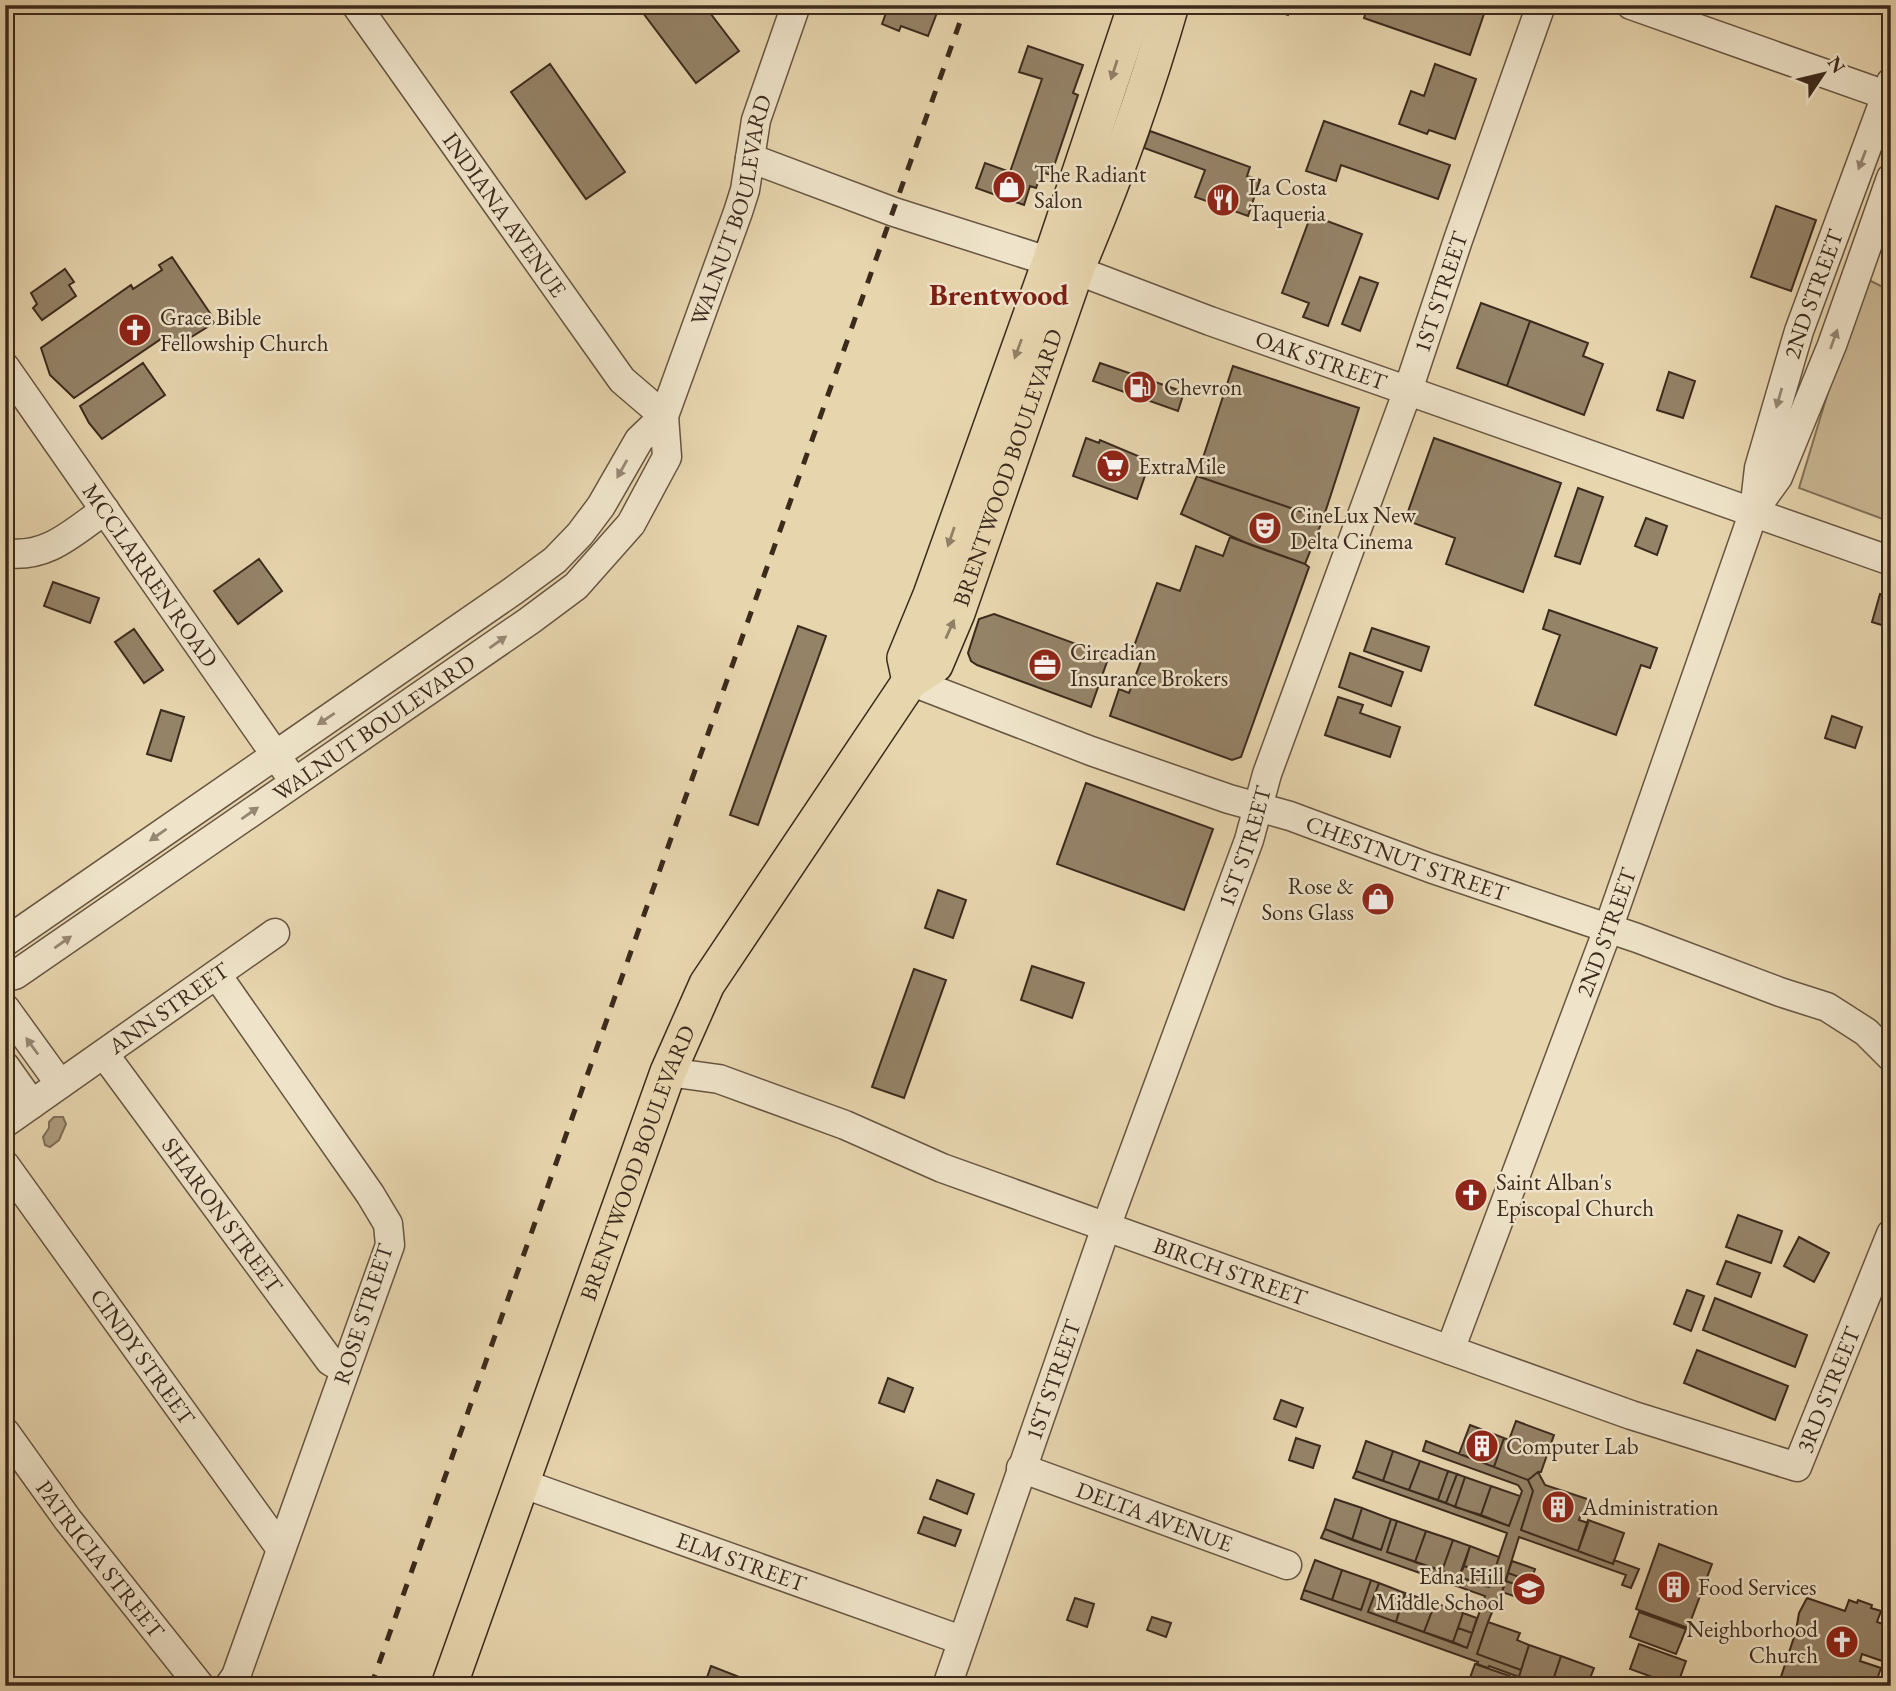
<svg xmlns="http://www.w3.org/2000/svg" width="1896" height="1691" viewBox="0 0 1896 1691" font-family="'EB Garamond',serif">
<style>
.green{fill:#cab895;stroke:#837159;stroke-width:2}
.water{fill:#ad9b7d;stroke:#806e57;stroke-width:2}
.building{fill:#958368;stroke:#3c2a1d;stroke-width:2}
.lines{fill:none;stroke-linecap:round;stroke-linejoin:round}
.minor-casing{stroke:#675541;stroke-width:31}
.major-casing{stroke:#3c2a1d;stroke-width:38}
.minor{stroke:#efe4ca;stroke-width:28}
.major{stroke:#e7d5ae;stroke-width:35}
.rail{stroke:#3c2a1d;stroke-width:5;stroke-dasharray:12 12;stroke-linecap:butt}
.oneway{fill:#928066}
.oneway2{fill:#968774}
.labels{text-anchor:middle;stroke-width:5;stroke-linejoin:round;paint-order:stroke}
.poi-label{font-size:23px;fill:#3c2a1d;stroke:#efe4ca;text-anchor:start}
.street-label{font-size:23px;fill:#3c2a1d;stroke:#efe4ca}
.district-label{font-size:30px;font-weight:bold;fill:#7a1f14;stroke:#efe4ca}
</style>
<rect width="100%" height="100%" fill="#e7d5ae"/>
<filter id="stains"><feTurbulence type="fractalNoise" baseFrequency=".00286" numOctaves="4"/><feColorMatrix values="0 0 0 0 .2 0 0 0 0 .09 0 0 0 0 .02 0 0 0 .5 -.17"/></filter>
<radialGradient id="worn" r=".72"><stop offset=".6" stop-color="#630" stop-opacity="0"/><stop offset="1" stop-color="#630" stop-opacity=".3"/></radialGradient>
<path class="green" d="M1863,277L1891,291V522L1799,488Z"/>
<path class="water" d="M54,1117H63L66,1124L59,1140L50,1147L45,1145L43,1137L49,1128V1122Z"/>
<path class="building" d="M637,5H704L739,51L696,83Z
M889,5H940L928,36L901,26L899,31L882,24Z
M1261,5H1292L1288,15Z
M1368,5H1487L1470,55L1364,18Z
M1028,46L1083,65L1073,93L1078,95L1051,175L1042,172L1036,188L1030,186L1024,205L976,188L985,163L1010,172L1042,79L1019,72Z
M550,64L625,172L586,199L511,92Z
M1435,64L1476,79L1455,139L1429,130L1427,134L1399,124L1411,91L1424,96Z
M1324,121L1450,165L1438,199L1341,165L1336,181L1306,171Z
M1150,131L1250,167L1247,176L1260,180L1248,216L1195,197L1205,170L1144,148Z
M1776,206L1816,220L1791,291L1751,277Z
M1311,215L1362,234L1328,326L1303,317L1309,303L1282,293Z
M172,257L212,316L210,317L214,323L172,349L164,337L74,398L50,375L41,348L131,285L133,289L162,270L159,265Z
M65,269L74,282L69,285L76,296L42,320L33,308L37,304L31,293Z
M1360,277L1378,283L1360,331L1342,324Z
M1481,303L1530,321L1507,386L1457,368Z
M1530,321L1588,343L1583,356L1603,364L1584,415L1507,386Z
M143,363L165,395L102,439L89,423L80,406Z
M1100,363L1184,392L1178,411L1093,381Z
M1233,366L1359,408L1323,519L1197,476Z
M1669,372L1695,381L1683,418L1657,410Z
M1086,438L1099,443L1100,440L1150,461L1137,499L1073,476Z
M1434,438L1561,483L1523,592L1446,564L1455,538L1405,520Z
M1197,476L1323,519L1305,564L1251,545L1181,514Z
M1578,488L1603,497L1580,564L1555,556Z
M1646,518L1667,526L1657,555L1635,546Z
M1230,537L1305,564L1309,567L1241,757L1232,760L1110,716L1119,689L1129,693L1144,653L1133,649L1157,583L1180,591L1196,546L1223,556Z
M259,559L282,591L238,624L214,591Z
M53,582L99,598L90,623L44,606Z
M1880,594L1891,597V628L1872,622Z
M1549,610L1657,648L1650,668L1641,665L1616,735L1535,705L1560,635L1543,629Z
M994,614L1109,656L1091,707L977,665L971,661L968,653L979,619Z
M798,626L826,636L758,825L730,815Z
M1372,628L1429,647L1421,671L1364,651Z
M134,629L163,670L144,683L115,642Z
M1350,653L1403,672L1391,706L1339,687Z
M1338,697L1363,705L1360,713L1400,727L1390,757L1325,735Z
M161,710L184,717L171,761L147,754Z
M1832,716L1862,727L1855,748L1825,738Z
M1086,783L1213,829L1184,910L1057,864Z
M938,890L966,900L953,938L925,928Z
M1032,966L1084,983L1072,1018L1021,1000Z
M914,969L946,980L904,1098L872,1087Z
M1738,1215L1782,1231L1771,1263L1726,1247Z
M1799,1237L1829,1253L1814,1282L1784,1266Z
M1726,1261L1760,1273L1751,1297L1717,1284Z
M1687,1290L1704,1296L1691,1331L1674,1324Z
M1715,1298L1807,1335L1795,1367L1703,1330Z
M1697,1350L1788,1386L1775,1420L1684,1383Z
M888,1378L913,1388L904,1412L879,1403Z
M1281,1400L1303,1408L1296,1427L1274,1419Z
M1516,1421L1554,1435L1541,1472H1538L1528,1480L1494,1467L1504,1438L1509,1440Z
M1470,1425L1504,1438L1494,1467L1459,1454Z
M1296,1438L1320,1446L1313,1468L1289,1460Z
M1366,1441L1393,1451L1383,1481L1356,1471Z
M1426,1441L1528,1480L1533,1491L1521,1530L1613,1564L1614,1560L1639,1569L1631,1588L1622,1585L1626,1575L1519,1537L1499,1601L1497,1600L1488,1622L1477,1654L1521,1670L1519,1677L1489,1666L1488,1668L1477,1664L1478,1662L1301,1599L1304,1590L1361,1610L1371,1580L1379,1583L1368,1612L1467,1648L1485,1596L1321,1538L1325,1529L1381,1550L1391,1519L1397,1521L1387,1552L1489,1587L1507,1533L1353,1478L1356,1471L1509,1526L1522,1491L1518,1485L1423,1451Z
M1393,1451L1420,1461L1409,1490L1383,1481Z
M1420,1461L1448,1471L1438,1500L1409,1490Z
M1448,1471L1457,1474L1446,1503L1438,1500Z
M1538,1472L1545,1485L1590,1500L1585,1515L1581,1514L1579,1520L1588,1523L1578,1551L1521,1530L1533,1491L1528,1480Z
M1457,1474L1465,1477L1455,1507L1446,1503Z
M1465,1477L1491,1486L1481,1515L1455,1507Z
M937,1480L974,1494L967,1514L930,1499Z
M1491,1486L1520,1496L1509,1526L1481,1515Z
M1335,1499L1362,1508L1352,1540L1325,1529Z
M1362,1508L1391,1519L1381,1550L1352,1540Z
M924,1517L961,1530L955,1546L918,1533Z
M1588,1520L1624,1533L1613,1564L1578,1551Z
M1397,1521L1426,1531L1415,1562L1387,1552Z
M1426,1531L1453,1540L1442,1571L1415,1562Z
M1453,1540L1470,1546L1459,1577L1442,1571Z
M1659,1544L1712,1564L1688,1628L1636,1609Z
M1470,1546L1499,1557L1493,1575L1464,1566Z
M1315,1560L1342,1570L1332,1600L1304,1590Z
M1512,1561L1535,1569L1531,1581L1508,1573Z
M1464,1566L1479,1571L1475,1583L1459,1577Z
M1342,1570L1371,1580L1361,1610L1332,1600Z
M1479,1571L1493,1575L1489,1587L1475,1583Z
M1508,1573L1531,1581L1529,1589L1506,1581Z
M1506,1581L1529,1589L1525,1600L1502,1592Z
M1379,1583L1405,1593L1396,1622L1368,1612Z
M1405,1593L1435,1603L1424,1632L1396,1622Z
M1075,1598L1094,1604L1087,1627L1067,1620Z
M1807,1598L1845,1611L1849,1600L1857,1603L1858,1600L1872,1605L1871,1608L1881,1611L1877,1622L1891,1627V1664L1862,1654L1860,1661L1881,1668L1875,1685L1854,1678L1851,1686H1778L1796,1631L1799,1613Z
M1435,1603L1463,1613L1453,1642L1424,1632Z
M1639,1612L1686,1629L1676,1654L1630,1637Z
M1463,1613L1477,1618L1472,1633L1458,1628Z
M1152,1617L1171,1623L1166,1637L1147,1630Z
M1488,1622L1520,1633L1517,1640L1529,1645L1521,1670L1477,1654Z
M1458,1628L1472,1633L1467,1648L1453,1642Z
M1639,1644L1686,1661L1677,1686L1630,1669Z
M1529,1645L1561,1656L1551,1686H1516Z
M1561,1656L1594,1668L1587,1686H1551Z
M1475,1664L1510,1676L1509,1679L1517,1682L1516,1686H1467Z
M711,1666L742,1678L739,1686H704Z"/>
<g class="lines">
<defs>
<g id="minor">
<path id="s1" d="M356,5L622,380L664,416"/>
<path d="M1631,5L1891,97"/>
<path id="s2" d="M750,158L894,212L1076,270L1210,321L1891,561"/>
<path id="s3" d="M5,367L286,770"/>
<path d="M1755,509L1778,477L1832,345L1891,178"/>
<path d="M5,553C47,559 72,533 105,510"/>
<path id="s4" d="M910,681L1091,751L1229,799L1290,816L1430,868L1637,938L1780,992L1827,1007L1866,1032L1891,1057"/>
<path d="M5,942L513,591L555,560L580,534L601,506L639,440L664,416"/>
<path d="M217,975L370,1194L388,1224L390,1245L236,1676L229,1686"/>
<path id="s5" d="M5,976L15,975L529,621L576,586L631,524L667,457L664,416L738,212L745,190L756,120L796,5"/>
<path d="M5,1008L60,1084"/>
<path id="s6" d="M104,1054L330,1361L345,1370"/>
<path d="M5,1066L32,1104"/>
<path id="s7" d="M668,1072L719,1079L845,1125L942,1168L1450,1350L1631,1415L1797,1467L1891,1234"/>
<path id="s8" d="M5,1123L275,933"/>
<path id="s9" d="M5,1165L281,1549"/>
<path id="s10" d="M1450,1350L1608,929L1745,537L1754,511L1759,468L1799,331L1891,82"/>
<path id="s11" d="M5,1432L68,1520L200,1686"/>
<path id="s12" d="M1021,1468L1287,1565"/>
<path id="s13" d="M521,1483L961,1640"/>
<path id="s14" d="M947,1686L1106,1227L1249,840L1267,774L1408,390L1458,240L1541,5"/>
</g>
<g id="major">
<path d="M910,681L905,658L931,595L1050,262L1136,5"/>
<path id="s15" d="M449,1686L668,1072L707,984L910,681L935,665L957,613L1076,270C1113,184 1145,95 1171,5"/>
</g>
</defs>
<use href="#minor" class="minor-casing"/>
<use href="#major" class="major-casing"/>
<use href="#minor" class="minor"/>
<use href="#major" class="major"/>
<path class="rail" d="M371,1686L966,5"/>
</g>
<defs><path id="oneway-solid" d="M-6-.8H1V-3.2L6.5 0L1 3.2V.8H-6Z" transform="scale(1.75)"/></defs>
<g class="oneway">
<use href="#oneway-solid" transform="translate(1114 70) rotate(108)"/>
<use href="#oneway-solid" transform="translate(1018 349) rotate(110)"/>
<use href="#oneway-solid" transform="translate(951 537) rotate(109)"/>
<use href="#oneway-solid" transform="translate(950 629) rotate(-66)"/>
</g>
<g class="oneway2">
<use href="#oneway-solid" transform="translate(1862 160) rotate(111)"/>
<use href="#oneway-solid" transform="translate(1834 339) rotate(-70)"/>
<use href="#oneway-solid" transform="translate(1779 398) rotate(106)"/>
<use href="#oneway-solid" transform="translate(622 469) rotate(119)"/>
<use href="#oneway-solid" transform="translate(498 642) rotate(-35)"/>
<use href="#oneway-solid" transform="translate(326 719) rotate(146)"/>
<use href="#oneway-solid" transform="translate(250 813) rotate(-35)"/>
<use href="#oneway-solid" transform="translate(158 835) rotate(145)"/>
<use href="#oneway-solid" transform="translate(63 942) rotate(-35)"/>
<use href="#oneway-solid" transform="translate(32 1046) rotate(-126)"/>
</g>
<defs>
<symbol id="shop-disc" viewBox="-11 -11 22 22"><circle r="9.5" fill="#8f2418" stroke="#efe4ca"/><path d="M-5-2.5h2.3a2.7 3.5 0 0 1 5.4 0H5L5.5 6h-11ZM-1.5-2.5h3a1.5 2.3 0 0 0-3 0Z" fill="#fff"/></symbol>
<symbol id="restaurant-disc" viewBox="-11 -11 22 22"><circle r="9.5" fill="#8f2418" stroke="#efe4ca"/><path d="M-5-6h1v4h1v-4h1v4h1v-4h1v5L-1.5 .5V6h-2V.5L-5-1ZM5-6V6H3V1.5H1.5Q1.5-4 5-6Z" fill="#fff"/></symbol>
<symbol id="church-disc" viewBox="-11 -11 22 22"><circle r="9.5" fill="#8f2418" stroke="#efe4ca"/><path d="M-1.2-6h2.4v3.5h3.3v2.4h-3.3V6h-2.4V-.1h-3.3v-2.4h3.3Z" fill="#fff"/></symbol>
<symbol id="fuel-disc" viewBox="-11 -11 22 22"><circle r="9.5" fill="#8f2418" stroke="#efe4ca"/><path d="M-5.5-6h7V0h2V4h1.3V-2.5L3-4.5l.8-.8L6-3V5H2.5V1h-1V6h-7ZM-4.2-4.7v3.2H.2V-4.7Z" fill="#fff"/></symbol>
<symbol id="supermarket-disc" viewBox="-11 -11 22 22"><circle r="9.5" fill="#8f2418" stroke="#efe4ca"/><path d="M-6-5.5h2.5l.6 2H6L4.5 2H-2.5L-4.4-4H-6ZM-1.5 3.2a1.3 1.3 0 1 0 .1 0ZM3 3.2a1.3 1.3 0 1 0 .1 0Z" fill="#fff"/></symbol>
<symbol id="theatre-disc" viewBox="-11 -11 22 22"><circle r="9.5" fill="#8f2418" stroke="#efe4ca"/><path d="M-5-5.5Q0-4 5-5.5V0Q5 5 0 6Q-5 5-5 0ZM-3.3-2.5H-1v1.5H-3.3ZM1-2.5H3.3v1.5H1ZM-2.8 1Q0 5.5 2.8 1Z" fill="#fff"/></symbol>
<symbol id="office-disc" viewBox="-11 -11 22 22"><circle r="9.5" fill="#8f2418" stroke="#efe4ca"/><path d="M-6-3h4V-5.5h4V-3h4V5H-6ZM-1-4.5V-3h2v-1.5ZM-6 0V1H6V0Z" fill="#fff"/></symbol>
<symbol id="building-disc" viewBox="-11 -11 22 22"><circle r="9.5" fill="#8f2418" stroke="#efe4ca"/><path d="M-4-6H4V6H1V3H-1V6H-4ZM-2.5-4.3h1.7v1.8h-1.7ZM.8-4.3h1.7v1.8H.8ZM-2.5-1h1.7V.8h-1.7ZM.8-1h1.7V.8H.8Z" fill="#fff"/></symbol>
<symbol id="school-disc" viewBox="-11 -11 22 22"><circle r="9.5" fill="#8f2418" stroke="#efe4ca"/><path d="M0-5L7-2L0 1L-7-2ZM-4 1L0 2.5L4 1V4Q0 6-4 4Z" fill="#fff"/></symbol>
</defs>
<g fill-rule="evenodd">
<use href="#shop-disc" x="990" y="168" width="38" height="38"/>
<use href="#restaurant-disc" x="1204" y="181" width="38" height="38"/>
<use href="#church-disc" x="116" y="311" width="38" height="38"/>
<use href="#fuel-disc" x="1121" y="368" width="38" height="38"/>
<use href="#supermarket-disc" x="1094" y="447" width="38" height="38"/>
<use href="#theatre-disc" x="1246" y="509" width="38" height="38"/>
<use href="#office-disc" x="1026" y="646" width="38" height="38"/>
<use href="#shop-disc" x="1359" y="880" width="38" height="38"/>
<use href="#church-disc" x="1452" y="1176" width="38" height="38"/>
<use href="#building-disc" x="1463" y="1427" width="38" height="38"/>
<use href="#building-disc" x="1539" y="1488" width="38" height="38"/>
<use href="#building-disc" x="1655" y="1568" width="38" height="38"/>
<use href="#school-disc" x="1510" y="1570" width="38" height="38"/>
<use href="#church-disc" x="1823" y="1623" width="38" height="38"/>
</g>
<g class="labels">
<g class="poi-label">
<text x="1034" y="182">The Radiant<tspan x="1034" dy="26">Salon</tspan></text>
<text x="1248" y="195">La Costa<tspan x="1248" dy="26">Taqueria</tspan></text>
<text x="160" y="325">Grace Bible<tspan x="160" dy="26">Fellowship Church</tspan></text>
<text x="1164" y="395">Chevron</text>
<text x="1138" y="474">ExtraMile</text>
<text x="1290" y="523">CineLux New<tspan x="1290" dy="26">Delta Cinema</tspan></text>
<text x="1070" y="660">Circadian<tspan x="1070" dy="26">Insurance Brokers</tspan></text>
<text x="1354" y="894" text-anchor="end">Rose &amp;<tspan x="1354" dy="26">Sons Glass</tspan></text>
<text x="1496" y="1190">Saint Alban's<tspan x="1496" dy="26">Episcopal Church</tspan></text>
<text x="1506" y="1454">Computer Lab</text>
<text x="1582" y="1515">Administration</text>
<text x="1504" y="1584" text-anchor="end">Edna Hill<tspan x="1504" dy="26">Middle School</tspan></text>
<text x="1698" y="1595">Food Services</text>
<text x="1818" y="1637" text-anchor="end">Neighborhood<tspan x="1818" dy="26">Church</tspan></text>
</g>
<g class="street-label">
<text dy="8" stroke="none"><textPath href="#s5" startOffset="1110">WALNUT BOULEVARD</textPath></text>
<text dy="8" stroke="none"><textPath href="#s1" startOffset="257">INDIANA AVENUE</textPath></text>
<text dy="8" stroke="none"><textPath href="#s14" startOffset="1479">1ST STREET</textPath></text>
<text dy="8" stroke="none"><textPath href="#s10" startOffset="1118">2ND STREET</textPath></text>
<text dy="8" stroke="none"><textPath href="#s2" startOffset="606">OAK STREET</textPath></text>
<text dy="8" stroke="none"><textPath href="#s15" startOffset="1353">BRENTWOOD BOULEVARD</textPath></text>
<text dy="8" stroke="none"><textPath href="#s3" startOffset="254">MCCLARREN ROAD</textPath></text>
<text dy="8" stroke="none"><textPath href="#s5" startOffset="446">WALNUT BOULEVARD</textPath></text>
<text dy="8" stroke="none"><textPath href="#s14" startOffset="891">1ST STREET</textPath></text>
<text dy="8" stroke="none"><textPath href="#s4" startOffset="528">CHESTNUT STREET</textPath></text>
<text dy="8" stroke="none"><textPath href="#s10" startOffset="446">2ND STREET</textPath></text>
<text dy="8" stroke="none"><textPath href="#s8" startOffset="200">ANN STREET</textPath></text>
<text dy="8" stroke="none"><textPath href="#s15" startOffset="556">BRENTWOOD BOULEVARD</textPath></text>
<text dy="8" stroke="none"><textPath href="#s6" startOffset="200">SHARON STREET</textPath></text>
<text dy="8" stroke="none"><textPath href="#s7" startOffset="598">BIRCH STREET</textPath></text>
<text transform="translate(363 1314) rotate(-72)" y="8">ROSE STREET</text>
<text dy="8" stroke="none"><textPath href="#s9" startOffset="236">CINDY STREET</textPath></text>
<text dy="8" stroke="none"><textPath href="#s14" startOffset="324">1ST STREET</textPath></text>
<text dy="8" stroke="none"><textPath href="#s7" startOffset="1281">3RD STREET</textPath></text>
<text dy="8" stroke="none"><textPath href="#s12" startOffset="142">DELTA AVENUE</textPath></text>
<text dy="8" stroke="none"><textPath href="#s11" startOffset="159">PATRICIA STREET</textPath></text>
<text dy="8" stroke="none"><textPath href="#s13" startOffset="234">ELM STREET</textPath></text>
</g>
<g class="district-label">
<text x="999" y="305">Brentwood</text>
</g>
</g>
<rect width="1896" height="1691" fill="none" stroke="#e7d5ae" stroke-width="28"/>
<rect x="7" y="7" width="1882" height="1677" fill="none" stroke="#3c2a1d" stroke-width="3.5"/>
<rect x="14" y="14" width="1868" height="1663" fill="none" stroke="#3c2a1d" stroke-width="2"/>
<g transform="translate(1823 74) rotate(55)" stroke="#efe4ca" stroke-width="5" paint-order="stroke">
<path d="M0-5L12 26L0 18L-12 26Z" fill="#3c2a1d"/>
<text y="-10" font-size="19" font-weight="bold" text-anchor="middle" fill="#3c2a1d">N</text>
</g>
<rect width="100%" height="100%" filter="url(#stains)"/>
<rect width="100%" height="100%" fill="url(#worn)"/>
</svg>
